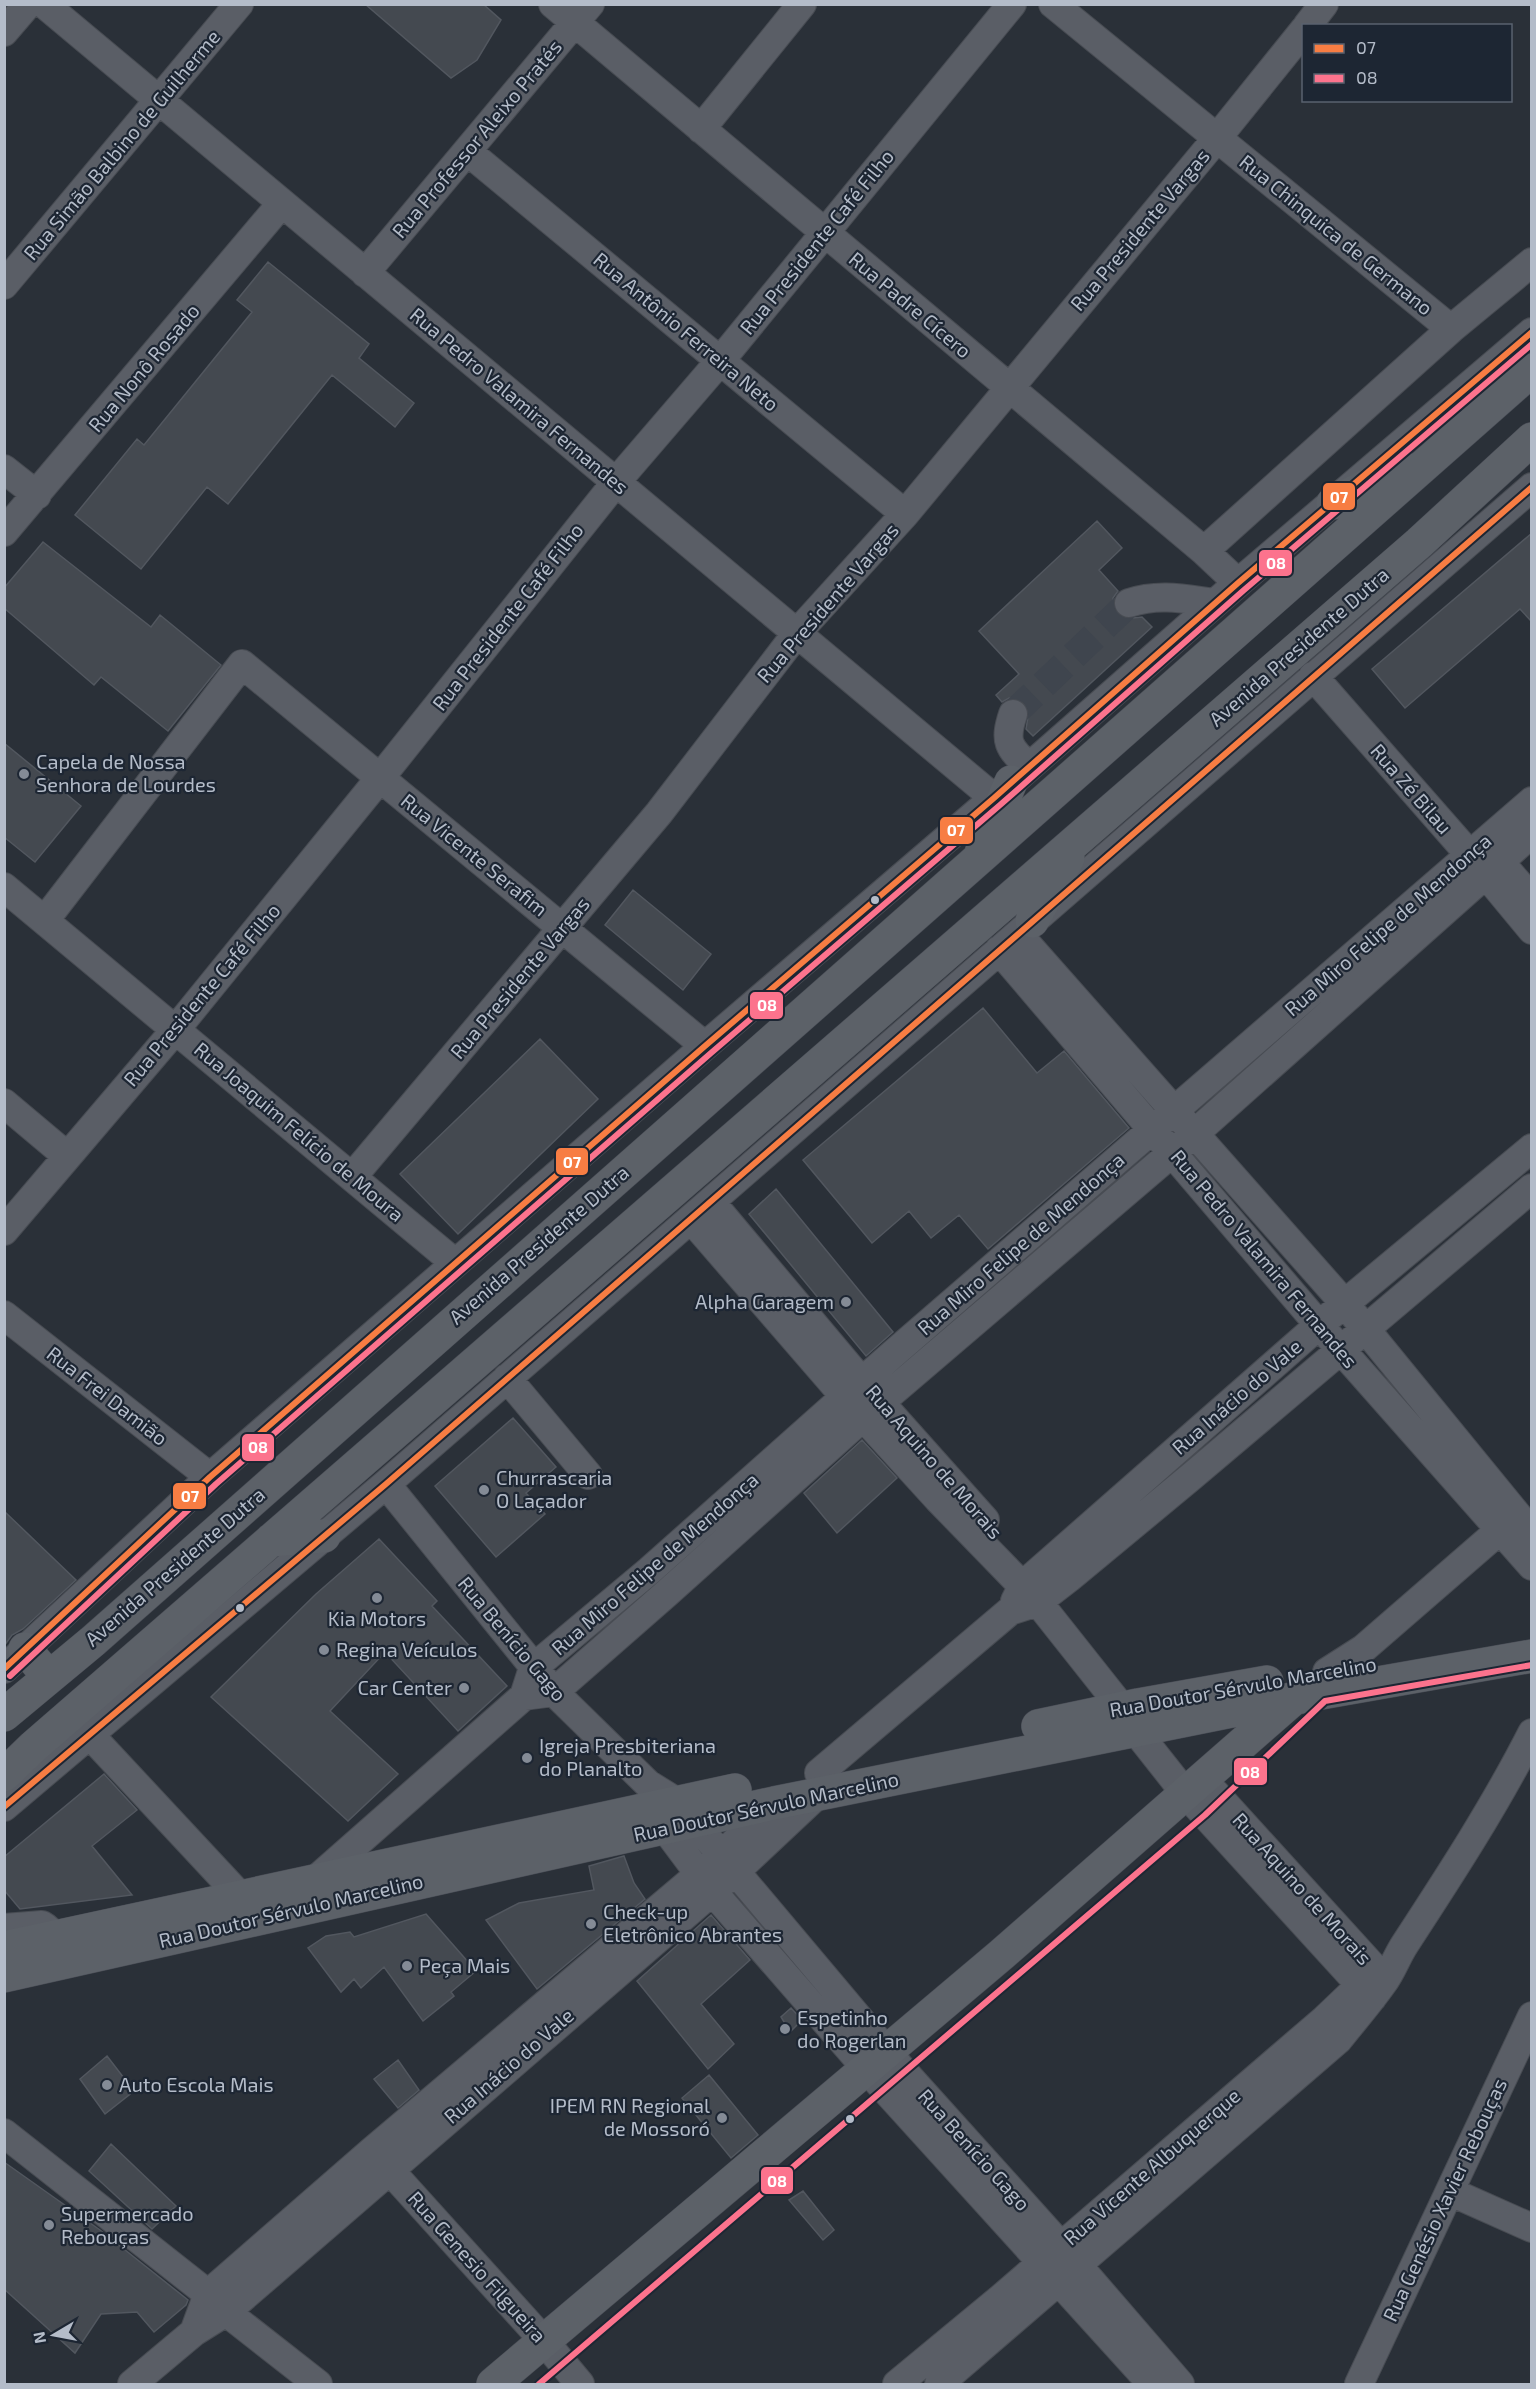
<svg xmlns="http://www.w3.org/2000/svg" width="1536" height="2389" viewBox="0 0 1536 2389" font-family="'Exo 2',sans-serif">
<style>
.building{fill:#444950;stroke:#52575f;stroke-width:1.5}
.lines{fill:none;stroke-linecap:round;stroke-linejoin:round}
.minor-tunnel{stroke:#3f454e;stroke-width:28;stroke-dasharray:28 14;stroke-linecap:butt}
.minor-casing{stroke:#484c53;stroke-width:30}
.major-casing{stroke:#484c55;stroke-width:34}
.minor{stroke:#5a5e66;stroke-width:28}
.major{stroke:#5c6168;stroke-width:33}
.bus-1-casing{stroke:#1d2633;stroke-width:10}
.bus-2-casing{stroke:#1d2633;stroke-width:10}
.bus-1{stroke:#f77d43;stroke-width:6}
.bus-2{stroke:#fc738d;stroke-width:6}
.poi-dot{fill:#848b96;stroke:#1d2633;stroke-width:2}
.bus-dot{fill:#b4bcc9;stroke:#1d2633;stroke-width:2}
.labels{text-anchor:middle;stroke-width:4.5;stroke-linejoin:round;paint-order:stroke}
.street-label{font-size:20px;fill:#b4bcc9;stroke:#1d2633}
.poi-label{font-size:20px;fill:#b4bcc9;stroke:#1d2633;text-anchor:start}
.line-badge{stroke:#1d2633;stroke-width:2}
.badge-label{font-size:16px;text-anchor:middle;font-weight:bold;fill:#fff}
</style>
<rect width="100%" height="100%" fill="#2a3038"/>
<path class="building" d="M365,4H483L501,20L477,60L451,78Z
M268,262L369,344L359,358L414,403L395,427L332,375L228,504L207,487L141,569L75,515L137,439L144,445L252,312L237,300Z
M1097,521L1122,548L1099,570L1118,591L1113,598V608L1118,615L1124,619L1142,617L1152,627L1033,736L1026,729L1029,711L1025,703L1017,698H1009L1002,702L996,695L1019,674L979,631Z
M1532,533V622L1520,609L1405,708L1372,669Z
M43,542L151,627L160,615L221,665L168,731L101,677L94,685L4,608V588Z
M4,743L81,806L35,862L4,837Z
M633,890L711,954L683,990L605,925Z
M983,1008L1037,1073L1064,1051L1129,1128L988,1249L959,1215L931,1238L909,1211L872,1243L803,1160Z
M540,1039L598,1099L458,1234L400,1174Z
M776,1189L893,1332L866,1356L749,1214Z
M513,1418L556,1467L526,1493L545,1514L496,1557L435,1486Z
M862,1440L897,1478L837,1533L804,1493Z
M4,1511L76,1580L23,1629L12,1635L4,1646Z
M379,1539L437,1601L432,1606L507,1686L458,1731L385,1652L330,1711L398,1774L348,1821L211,1697L316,1594Z
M104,1774L137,1810L92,1846L132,1895L20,1909L4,1890V1857Z
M624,1856L634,1883L645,1899L537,1989L486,1920L519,1903L594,1890L589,1866Z
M426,1914L476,1971L451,1992L454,1996L423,2021L384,1967L361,1988L354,1979L341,1992L308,1948L326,1936L350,1932L354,1937Z
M711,1915L750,1960L701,2004L734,2044L708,2069L637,1981Z
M791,2008L802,2020L790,2032L781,2017Z
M107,2056L134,2091L105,2114L80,2079Z
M398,2060L419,2090L398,2108L374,2079Z
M709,2075L758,2135L731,2158L682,2098Z
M111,2144L176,2206L152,2229L89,2171Z
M4,2162L100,2230L188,2300L186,2305L154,2332L137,2312L101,2314L75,2353L4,2289Z
M803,2191L834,2230L823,2240L789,2200Z"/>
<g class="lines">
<path class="minor-tunnel" d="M1013,714L1129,603"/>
<defs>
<path id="minor" d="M44,4L994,798
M553,4L1204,551L1238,583
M1053,4L1451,329
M1307,26L1324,4
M4,32L28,4
M701,129L802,4
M467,151L905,514
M365,273L590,4
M4,285L239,4
M4,469L37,495
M4,532L282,203
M1204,551L1451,329L1532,262
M1129,603C1159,593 1185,599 1215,603
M1313,676L1469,854L1532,930
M1013,714C1004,741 1008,748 1029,766
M1492,853L1532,899
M4,887L455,1263
M45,920L242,664L705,1046
M1018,934L1345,1304L1532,1533
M999,950L1319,1325L1532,1566
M4,1103L67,1156
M353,1176L659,813L797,633L905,514L1217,138L1304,30
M711,1202L862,1382L985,1520
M691,1219L845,1397L938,1499L1038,1602L1122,1708L1136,1731L1185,1793L1372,1998
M4,1231L176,1029L380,778L616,482L720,361L1012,4
M4,1315L210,1477
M507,1378L588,1475
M386,1484L554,1692L648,1784L677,1802L899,2066L1061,2246L1180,2384
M1015,1601L1023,1585L1319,1325L1532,1148
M4,1669L210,1477L705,1046L994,798L1238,583L1532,332
M1327,1672L1363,1649L1499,1531L1511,1518
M524,1696L554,1692L667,1593L863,1417L1194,1134L1532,833
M90,1735L240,1896
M819,1773L1010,1611L1038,1602L1069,1578L1192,1476L1532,1188
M1185,1793H1215L1385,1980
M4,1807L386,1484L1532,487
M653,1812L712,1891L879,2083L1152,2384
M313,1882L524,1696L533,1668L649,1571L893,1354L1532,801
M4,1928L42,1925C53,1931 55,1941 58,1953
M4,2133L208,2294L226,2312L318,2384
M376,2155L544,2341L580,2384
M1451,2192L1532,2228
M194,2332L208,2294L372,2151L722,1855L774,1803
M132,2384L194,2332L226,2312L736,1871L818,1794
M897,2384L1001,2298L1325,2019L1369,1977
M939,2384L1338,2040C1353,2021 1369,2003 1383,1983C1392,1971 1397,1956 1405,1944C1450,1875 1495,1806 1532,1733
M1359,2384L1532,2016"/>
<path id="major" d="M1333,503L1403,467
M981,853L1011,782
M1032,921L1068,858
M271,1540L324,1536
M25,1649L49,1677
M4,1715L93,1641L1532,370
M1038,1726L1138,1705L1267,1682
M4,1775L33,1747L1419,543L1532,439
M4,1948L735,1790
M4,1976L774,1803L1321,1693L1532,1656
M493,2384L1001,1955L1291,1701"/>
</defs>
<use href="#minor" class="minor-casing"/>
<use href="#major" class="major-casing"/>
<use href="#minor" class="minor"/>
<use href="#major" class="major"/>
<defs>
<path id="bus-1" d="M4,1669L210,1477L705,1046L994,798L1238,583L1532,332
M4,1807L386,1484L1532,487"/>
<path id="bus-2" d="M10,1676L216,1484L711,1053L1000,805L1244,590L1532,344
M539,2384L1205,1815L1325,1701L1532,1665"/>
</defs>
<use href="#bus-1" class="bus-1-casing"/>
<use href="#bus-2" class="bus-2-casing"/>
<use href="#bus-1" class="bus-1"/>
<use href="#bus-2" class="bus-2"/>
</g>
<g class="poi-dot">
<circle cx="24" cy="774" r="6"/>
<circle cx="846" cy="1302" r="6"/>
<circle cx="484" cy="1490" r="6"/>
<circle cx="377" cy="1598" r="6"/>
<circle cx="324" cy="1650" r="6"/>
<circle cx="464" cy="1688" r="6"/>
<circle cx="527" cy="1758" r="6"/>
<circle cx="591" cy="1924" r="6"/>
<circle cx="407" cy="1966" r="6"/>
<circle cx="785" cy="2029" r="6"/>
<circle cx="107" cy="2085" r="6"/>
<circle cx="722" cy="2118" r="6"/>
<circle cx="49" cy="2225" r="6"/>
</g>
<g class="bus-dot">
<circle cx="875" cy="900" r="5"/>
<circle cx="240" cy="1608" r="5"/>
<circle cx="850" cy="2119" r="5"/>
</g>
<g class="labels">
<g class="street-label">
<text transform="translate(477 139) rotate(-50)" y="7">Rua Professor Aleixo Pratés</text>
<text transform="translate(122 145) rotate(-50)" y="7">Rua Simão Balbino de Guilherme</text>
<text transform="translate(1140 230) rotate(-50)" y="7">Rua Presidente Vargas</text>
<text transform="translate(1336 235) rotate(39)" y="7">Rua Chinquica de Germano</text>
<text transform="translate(817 242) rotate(-51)" y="7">Rua Presidente Café Filho</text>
<text transform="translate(910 305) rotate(40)" y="7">Rua Padre Cícero</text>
<text transform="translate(686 332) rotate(40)" y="7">Rua Antônio Ferreira Neto</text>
<text transform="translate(144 368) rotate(-50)" y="7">Rua Nonô Rosado</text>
<text transform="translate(519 401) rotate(40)" y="7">Rua Pedro Valamira Fernandes</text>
<text transform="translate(828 603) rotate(-49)" y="7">Rua Presidente Vargas</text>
<text transform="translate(508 617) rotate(-52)" y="7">Rua Presidente Café Filho</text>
<text transform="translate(1299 647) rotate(-41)" y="7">Avenida Presidente Dutra</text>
<text transform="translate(1411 789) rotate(49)" y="7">Rua Zé Bilau</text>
<text transform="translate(474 855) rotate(39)" y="7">Rua Vicente Serafim</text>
<text transform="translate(1388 925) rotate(-41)" y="7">Rua Miro Felipe de Mendonça</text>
<text transform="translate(520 978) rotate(-50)" y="7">Rua Presidente Vargas</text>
<text transform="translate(202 995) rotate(-50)" y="7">Rua Presidente Café Filho</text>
<text transform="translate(299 1132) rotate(40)" y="7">Rua Joaquim Felício de Moura</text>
<text transform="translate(1021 1244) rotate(-41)" y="7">Rua Miro Felipe de Mendonça</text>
<text transform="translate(539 1245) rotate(-41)" y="7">Avenida Presidente Dutra</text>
<text transform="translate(1264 1259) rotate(50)" y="7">Rua Pedro Valamira Fernandes</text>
<text transform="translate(107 1396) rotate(38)" y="7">Rua Frei Damião</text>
<text transform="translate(1237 1397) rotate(-41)" y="7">Rua Inácio do Vale</text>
<text transform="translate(934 1462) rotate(49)" y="7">Rua Aquino de Morais</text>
<text transform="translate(655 1564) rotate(-41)" y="7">Rua Miro Felipe de Mendonça</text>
<text transform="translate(175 1567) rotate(-41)" y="7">Avenida Presidente Dutra</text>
<text transform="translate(512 1639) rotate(50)" y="7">Rua Benício Gago</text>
<text transform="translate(1243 1687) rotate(-10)" y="7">Rua Doutor Sérvulo Marcelino</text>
<text transform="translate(766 1807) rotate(-12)" y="7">Rua Doutor Sérvulo Marcelino</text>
<text transform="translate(1302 1889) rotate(48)" y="7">Rua Aquino de Morais</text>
<text transform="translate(291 1911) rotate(-13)" y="7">Rua Doutor Sérvulo Marcelino</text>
<text transform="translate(509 2066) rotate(-41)" y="7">Rua Inácio do Vale</text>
<text transform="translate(974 2150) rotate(48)" y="7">Rua Benício Gago</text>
<text transform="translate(1152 2167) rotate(-41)" y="7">Rua Vicente Albuquerque</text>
<text transform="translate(1445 2200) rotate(-65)" y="7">Rua Genésio Xavier Rebouças</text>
<text transform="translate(477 2267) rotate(48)" y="7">Rua Genesio Filgueira</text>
</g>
<g class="poi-label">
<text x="36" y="769">Capela de Nossa<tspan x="36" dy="23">Senhora de Lourdes</tspan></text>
<text x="834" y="1309" text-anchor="end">Alpha Garagem</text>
<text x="496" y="1485">Churrascaria<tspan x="496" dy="23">O Laçador</tspan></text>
<text x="377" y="1626" text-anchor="middle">Kia Motors</text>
<text x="336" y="1657">Regina Veículos</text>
<text x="452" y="1695" text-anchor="end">Car Center</text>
<text x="539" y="1753">Igreja Presbiteriana<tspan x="539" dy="23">do Planalto</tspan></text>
<text x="603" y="1919">Check-up<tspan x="603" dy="23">Eletrônico Abrantes</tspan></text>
<text x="419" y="1973">Peça Mais</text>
<text x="797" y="2025">Espetinho<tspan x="797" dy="23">do Rogerlan</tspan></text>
<text x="119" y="2092">Auto Escola Mais</text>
<text x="710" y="2113" text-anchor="end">IPEM RN Regional<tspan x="710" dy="23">de Mossoró</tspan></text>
<text x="61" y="2221">Supermercado<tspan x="61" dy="23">Rebouças</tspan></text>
</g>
</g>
<g class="line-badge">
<rect x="1322" y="482" width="34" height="29" rx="6" fill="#f77d43"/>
<rect x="1258" y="549" width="35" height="28" rx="6" fill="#fc738d"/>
<rect x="939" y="816" width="35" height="29" rx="6" fill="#f77d43"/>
<rect x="749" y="991" width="35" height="29" rx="6" fill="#fc738d"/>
<rect x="555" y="1147" width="34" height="29" rx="6" fill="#f77d43"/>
<rect x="241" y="1433" width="34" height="29" rx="6" fill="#fc738d"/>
<rect x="172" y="1482" width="35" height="28" rx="6" fill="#f77d43"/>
<rect x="1233" y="1757" width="35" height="29" rx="6" fill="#fc738d"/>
<rect x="760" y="2166" width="34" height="29" rx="6" fill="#fc738d"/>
</g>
<g class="badge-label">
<text x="1339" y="503">07</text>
<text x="1276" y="569">08</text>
<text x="956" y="836">07</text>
<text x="767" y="1011">08</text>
<text x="572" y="1168">07</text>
<text x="258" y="1453">08</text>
<text x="190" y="1502">07</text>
<text x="1250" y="1778">08</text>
<text x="777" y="2187">08</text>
</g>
<rect width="1536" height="2389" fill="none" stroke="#b4bcc9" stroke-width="12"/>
<rect x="1302" y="24" width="210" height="78" fill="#1d2633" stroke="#59626f" stroke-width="1.5"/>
<rect x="1314" y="44" width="30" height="9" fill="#f77d43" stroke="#59626f" stroke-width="1.5"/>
<text x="1356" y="54" font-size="18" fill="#b4bcc9">07</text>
<rect x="1314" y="74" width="30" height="9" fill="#fc738d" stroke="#59626f" stroke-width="1.5"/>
<text x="1356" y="84" font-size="18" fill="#b4bcc9">08</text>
<g transform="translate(54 2335) rotate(260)" stroke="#1d2633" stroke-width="4.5" paint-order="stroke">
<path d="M0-4.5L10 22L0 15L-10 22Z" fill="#b4bcc9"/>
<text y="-9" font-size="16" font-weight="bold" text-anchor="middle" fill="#b4bcc9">N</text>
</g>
</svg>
